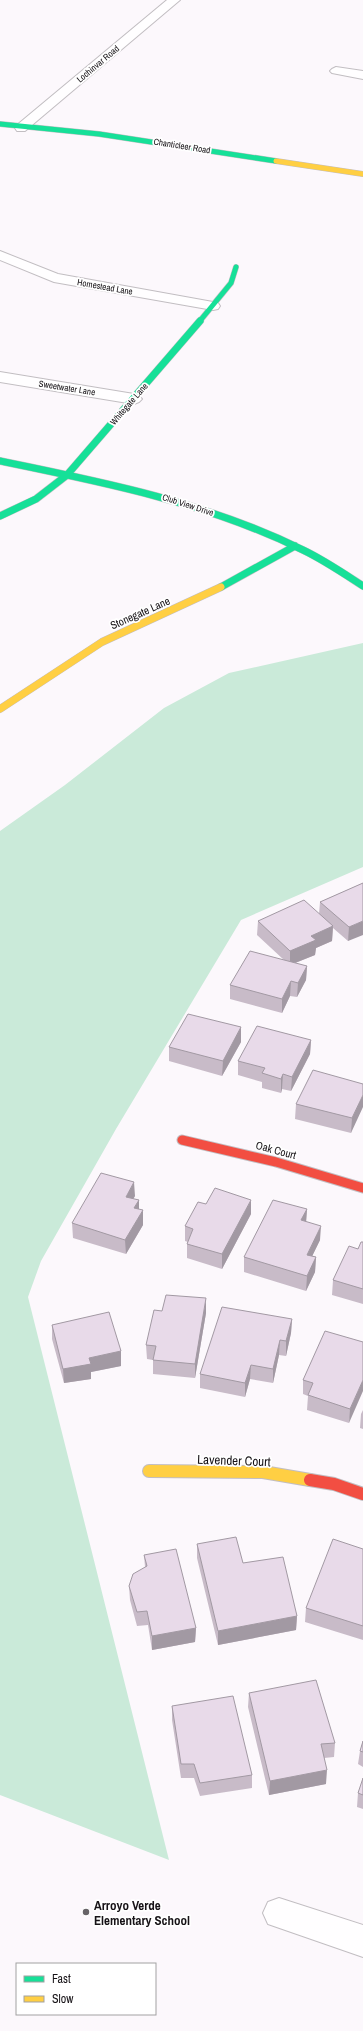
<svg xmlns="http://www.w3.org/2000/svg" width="363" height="2031" viewBox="0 0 363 2031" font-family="'Archivo Narrow',sans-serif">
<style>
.green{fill:#caead9}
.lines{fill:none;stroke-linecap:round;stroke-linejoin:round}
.street-casing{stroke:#c2bec2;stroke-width:2}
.fast-far1-casing{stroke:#c2bec2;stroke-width:6}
.fast-casing{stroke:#c2bec2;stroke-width:8}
.slow-far2-casing{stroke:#c2bec2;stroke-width:6}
.slow-far1-casing{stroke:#c2bec2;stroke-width:8}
.slow-casing{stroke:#c2bec2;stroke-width:14}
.jam-far1-casing{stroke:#c2bec2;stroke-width:11}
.jam-casing{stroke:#c2bec2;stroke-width:14}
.street{fill:#fffeff;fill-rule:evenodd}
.fast-far1{stroke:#16e098;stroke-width:5}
.fast{stroke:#16e098;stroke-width:7}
.slow-far2{stroke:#ffcf43;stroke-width:5}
.slow-far1{stroke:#ffcf43;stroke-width:7}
.slow{stroke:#ffcf43;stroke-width:12}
.jam-far1{stroke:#f24e42;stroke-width:9}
.jam{stroke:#f24e42;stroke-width:12}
.wall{fill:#c8bbc8}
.shaded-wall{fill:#a299a3}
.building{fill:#e8dae9;stroke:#a299a3}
.poi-dot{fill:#676367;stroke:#fff;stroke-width:1.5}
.labels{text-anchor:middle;stroke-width:3.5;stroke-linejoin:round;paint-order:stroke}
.far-street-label{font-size:9px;fill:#171317;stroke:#fff}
.street-label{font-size:11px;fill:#171317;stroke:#fff}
.near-street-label{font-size:13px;fill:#171317;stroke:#fff}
.near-poi-label{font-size:13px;font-weight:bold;fill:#171317;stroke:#fff;text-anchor:start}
</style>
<rect width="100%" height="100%" fill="#fcf8fc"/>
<path class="green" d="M363,643V867L241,920L116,1129L41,1261L28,1297L169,1860L0,1795V831L65,785L164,708L229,673Z"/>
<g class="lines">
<defs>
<path id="street" d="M167,0H180L25,131H17L15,128L17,125Z
M336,67L363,71V79L332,73L330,71L332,69Z
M0,251L58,274L213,302L218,303L220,306L218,309L213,310L54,282L0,260Z
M0,372L134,394L139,396L142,399L139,402L134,404L0,382Z
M279,1898L363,1925V1957L268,1924L263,1913L268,1902Z"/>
<path id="fast-far1" d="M0,124L99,134L276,161
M199,322L231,283L236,267"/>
<path id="fast" d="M0,461C103,482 208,503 303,550C324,560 343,573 363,586
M0,516L36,499L67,475L200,321
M221,587L295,546"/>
<path id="slow-far2" d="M276,161L363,174"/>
<path id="slow-far1" d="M0,709L102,642L221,587"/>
<path id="slow" d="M149,1471L263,1472L310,1480"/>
<path id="jam-far1" d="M182,1140L276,1162L363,1188"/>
<path id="jam" d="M310,1480L334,1484L363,1494"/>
</defs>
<use href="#street" class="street-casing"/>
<use href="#fast-far1" class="fast-far1-casing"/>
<use href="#fast" class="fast-casing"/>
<use href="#slow-far2" class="slow-far2-casing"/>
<use href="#slow-far1" class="slow-far1-casing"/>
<use href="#slow" class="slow-casing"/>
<use href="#jam-far1" class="jam-far1-casing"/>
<use href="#jam" class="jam-casing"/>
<use href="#street" class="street"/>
<use href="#fast-far1" class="fast-far1"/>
<use href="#fast" class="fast"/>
<use href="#slow-far2" class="slow-far2"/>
<use href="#slow-far1" class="slow-far1"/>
<use href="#slow" class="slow"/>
<use href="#jam-far1" class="jam-far1"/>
<use href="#jam" class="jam"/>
</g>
<path class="wall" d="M363,883L348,941L333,928L332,941L316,948L315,955L295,963L307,966L306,980L297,997L290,996L282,1013L230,999V985L284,960L257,935L258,921L319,914L320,902Z
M241,1027V1042L222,1076L169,1061V1047Z
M311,1040L310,1054L291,1091L282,1089L281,1093L262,1088V1082L238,1075V1061Z
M363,1084L351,1133L295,1119L296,1104Z
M135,1196L133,1199L139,1200V1209L143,1225L126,1254L73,1238L72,1223Z
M307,1209L306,1222L320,1240L312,1256L316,1257L315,1272L306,1291L244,1272V1257Z
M251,1214L222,1269L187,1258V1244L188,1242L185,1241V1226Z
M363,1242V1304L332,1295L333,1280Z
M162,1311L206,1313L195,1378L153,1374V1360L147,1359L146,1345Z
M292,1319L291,1333L286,1356L279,1355L273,1383L250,1379L245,1397L200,1388V1374Z
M52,1325L121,1351V1366L91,1372V1379L64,1383L52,1339Z
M363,1342L349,1423L307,1410L308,1396L303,1394V1380Z
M363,1410V1429L360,1428L361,1414Z
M197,1544L243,1563L297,1616L296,1630L218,1645L197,1558Z
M363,1549V1640L305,1622L306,1608Z
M144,1555L196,1628L195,1642L152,1650L148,1625L137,1626L130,1600L129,1586L145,1567Z
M249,1693L335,1743L334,1757L324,1758L326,1784L269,1795L248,1707Z
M172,1706L252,1775V1788L200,1796L194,1778H181L172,1720Z
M363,1741V1767L358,1764L360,1751Z
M363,1778V1809L357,1807L358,1793Z"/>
<path class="shaded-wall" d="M363,921V935L348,941L349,927Z
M333,926L332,941L316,948L315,955L290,965V951L311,936Z
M307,966L306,980L297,997L298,983Z
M291,981L290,996L282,1013V999Z
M241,1027V1042L222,1076L223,1061Z
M311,1040L310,1054L291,1091L292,1077Z
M283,1074L282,1089L281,1093V1079Z
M363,1095V1107L351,1133L352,1118Z
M134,1182L135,1196L126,1211V1197Z
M139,1200V1215L134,1208Z
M251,1200V1214L222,1269V1254Z
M307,1209L306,1223L301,1220Z
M143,1210V1225L126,1254L125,1240Z
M321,1226L320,1240L306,1269L307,1255Z
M316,1257L315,1272L306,1291L307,1276Z
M206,1298V1313L195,1378V1364Z
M292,1319L291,1333L286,1356V1341Z
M280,1340L279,1355L273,1383V1369Z
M121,1351V1366L91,1372V1379L64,1383L63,1369L89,1358Z
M251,1365L250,1379L245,1397V1383Z
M363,1380V1391L349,1423L350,1409Z
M297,1616L296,1630L218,1645V1631Z
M196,1628L195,1642L152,1650V1636Z
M327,1770L326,1784L269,1795L270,1781Z"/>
<path class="building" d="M363,883V921L349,927L320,902Z
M304,900L333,926L311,936L316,940L290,951L258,921Z
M250,951L307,966L298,983L291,981L282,999L230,985Z
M188,1014L241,1027L223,1061L169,1047Z
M257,1026L311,1040L292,1077L283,1074L281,1079L262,1073L265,1068L238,1061Z
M313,1070L363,1084V1095L352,1118L296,1104Z
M101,1173L134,1182L126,1197L139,1200L134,1208L143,1210L125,1240L72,1223Z
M215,1188L251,1200L222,1254L187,1244L193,1229L185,1226L198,1202L206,1204Z
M273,1200L307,1209L301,1220L321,1226L307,1255L316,1257L307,1276L244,1257Z
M361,1242H363V1289L333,1280L349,1246L358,1249Z
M166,1295L206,1298L195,1364L153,1360L156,1346L146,1345L154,1310L162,1311Z
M222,1307L292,1319L286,1341L280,1340L273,1369L251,1365L245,1383L200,1374Z
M109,1312L121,1351L89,1358L91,1364L63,1369L52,1325Z
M325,1331L363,1342V1380L350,1409L308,1395L313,1383L303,1380Z
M236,1537L243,1563L283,1557L297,1616L218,1631L197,1544Z
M333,1539L363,1549V1626L306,1608Z
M176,1549L196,1628L152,1636L147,1611L137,1612L129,1586L133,1574L147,1566L144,1555Z
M316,1680L335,1743L321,1744L327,1770L270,1781L249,1693Z
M233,1696L252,1775L200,1783L194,1764H181L172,1706Z
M363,1741V1752L360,1751Z
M363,1778V1795L358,1793Z"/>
<circle class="poi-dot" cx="86" cy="1912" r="4"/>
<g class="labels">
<g class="far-street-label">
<text transform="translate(98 64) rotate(-40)" y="3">Lochinvar Road</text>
<text transform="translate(182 146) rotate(9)" y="3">Chanticleer Road</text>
<text transform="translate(105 287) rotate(10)" y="3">Homestead Lane</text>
<text transform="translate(67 388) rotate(9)" y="3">Sweetwater Lane</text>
<text transform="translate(129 404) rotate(-49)" y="3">Whitegate Lane</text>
<text transform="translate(188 505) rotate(18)" y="3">Club View Drive</text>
</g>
<g class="street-label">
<text transform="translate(140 613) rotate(-24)" y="4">Stonegate Lane</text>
<text transform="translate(276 1150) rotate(15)" y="4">Oak Court</text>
</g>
<g class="near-street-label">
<text transform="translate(234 1460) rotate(2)" y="5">Lavender Court</text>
</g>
<g class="near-poi-label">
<text x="94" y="1910">Arroyo Verde<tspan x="94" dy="15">Elementary School</tspan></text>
</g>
</g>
<rect x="16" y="1963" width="140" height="52" fill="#ffffff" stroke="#a2a1a2"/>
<rect x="24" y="1976" width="20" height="6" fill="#16e098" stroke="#a2a1a2"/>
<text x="52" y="1983" font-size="12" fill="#171317">Fast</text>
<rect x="24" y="1996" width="20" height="6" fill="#ffcf43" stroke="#a2a1a2"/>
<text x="52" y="2003" font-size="12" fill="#171317">Slow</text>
</svg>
